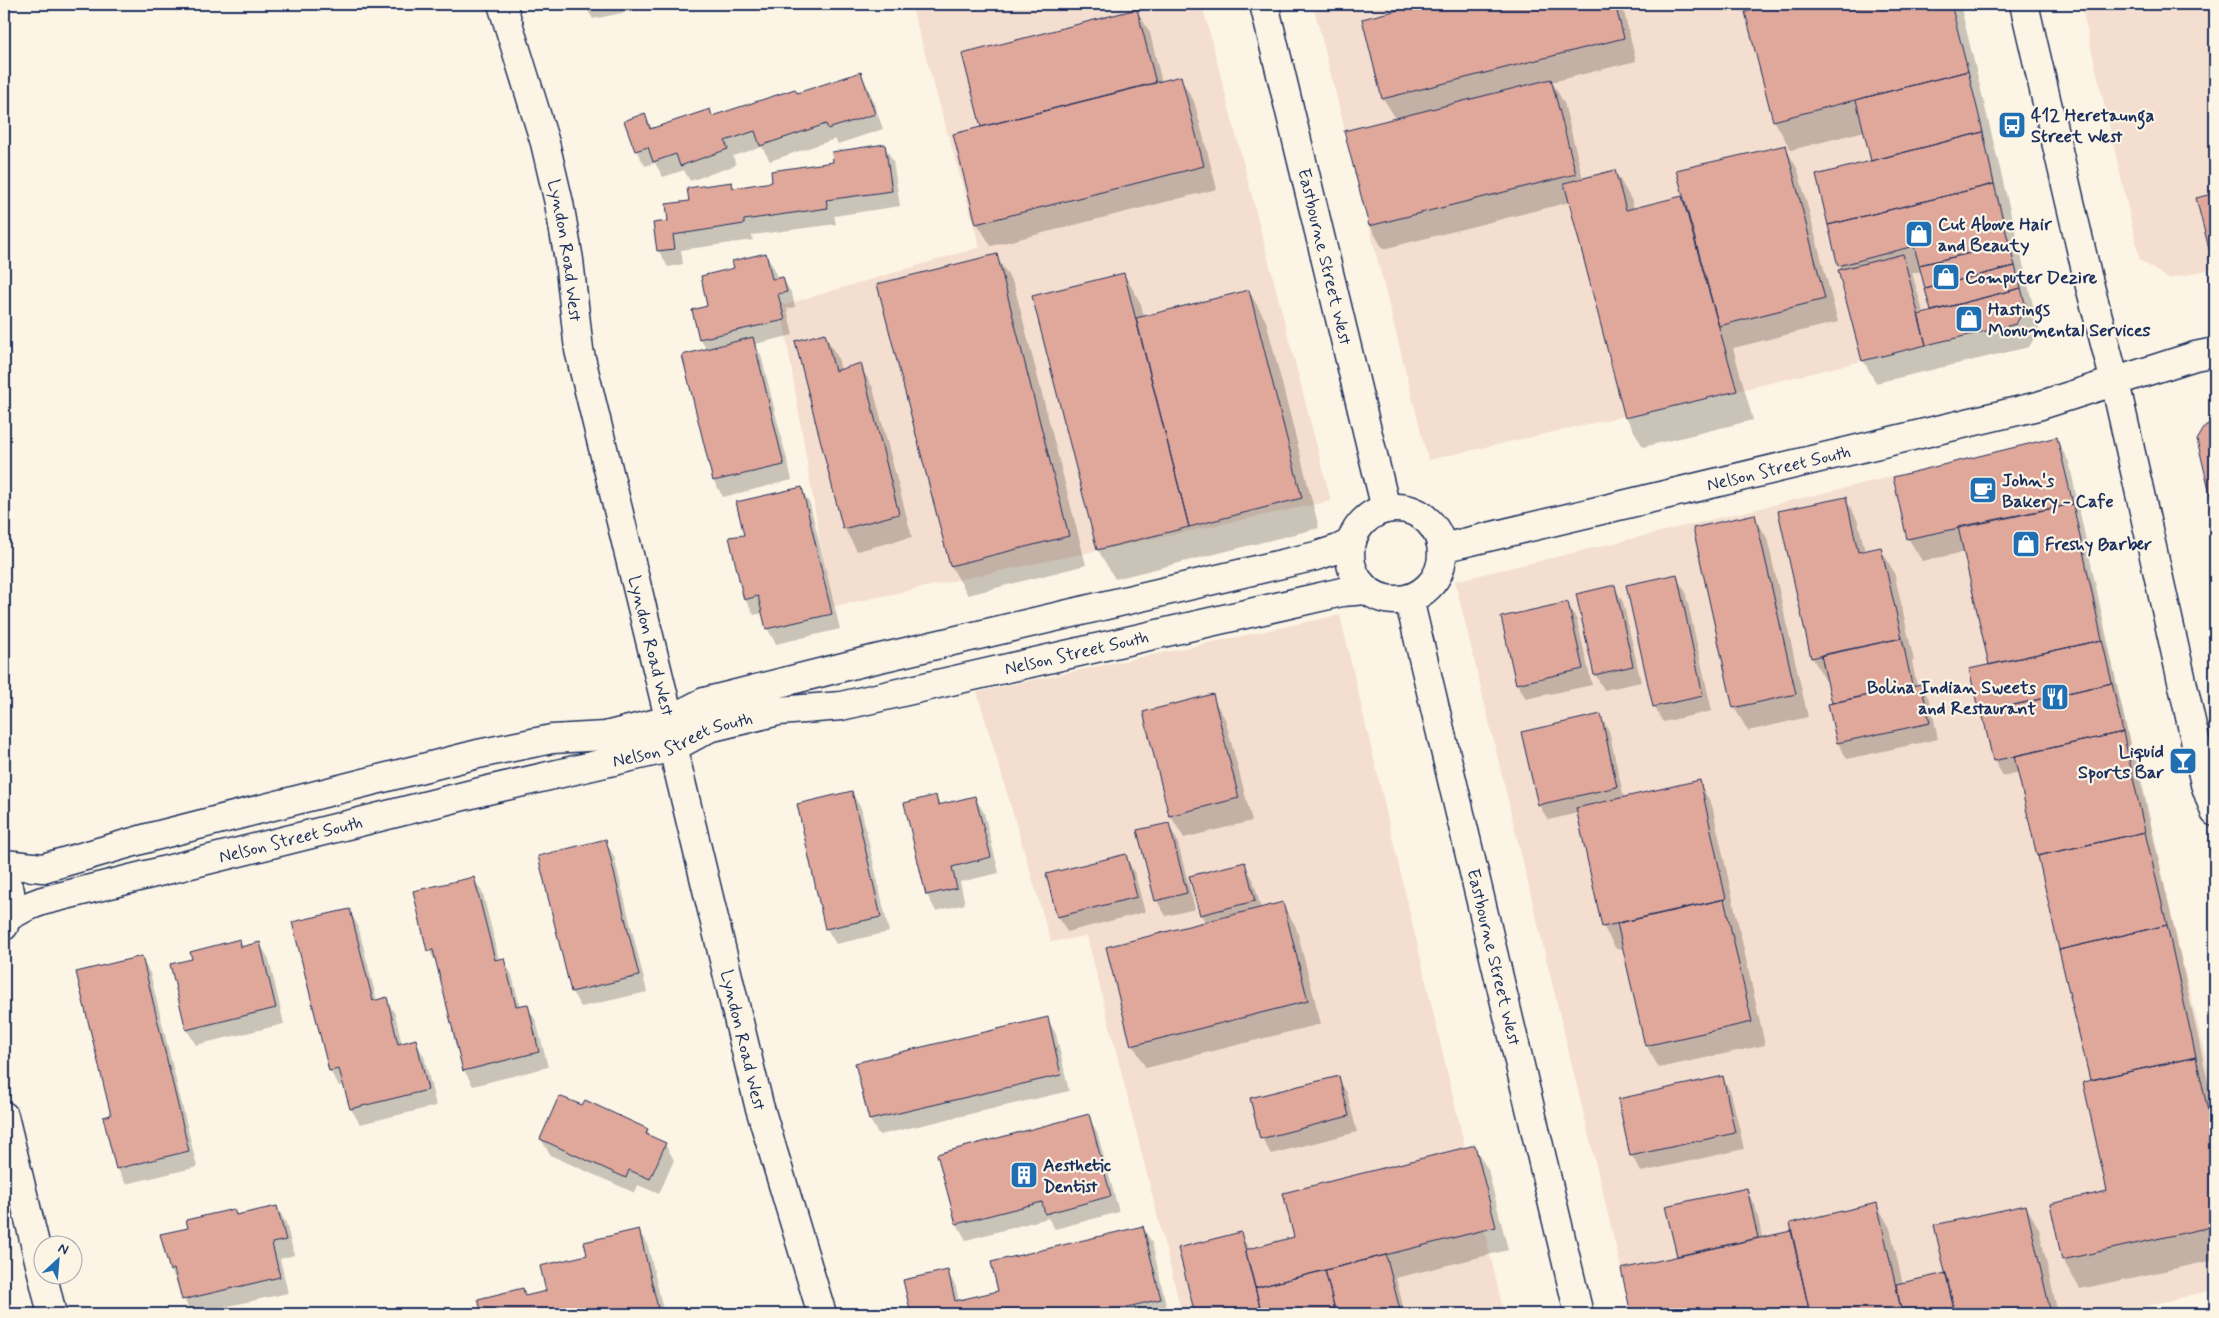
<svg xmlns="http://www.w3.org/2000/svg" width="2219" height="1318" viewBox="0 0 2219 1318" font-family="Mynerve,sans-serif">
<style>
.built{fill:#f4decf}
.shadow{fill:#0003;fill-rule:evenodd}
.building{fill:#e0a79b;stroke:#1b2f5e}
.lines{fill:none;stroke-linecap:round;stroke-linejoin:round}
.street-casing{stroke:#1b2f5e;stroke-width:31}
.secondary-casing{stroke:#1b2f5e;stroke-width:31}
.street{stroke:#fcf5e5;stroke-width:28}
.secondary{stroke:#fcf5e5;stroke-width:28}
.labels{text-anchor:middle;stroke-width:4.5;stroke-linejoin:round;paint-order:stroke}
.poi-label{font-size:18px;font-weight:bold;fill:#1b2f5e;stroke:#fcf5e5;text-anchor:start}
.street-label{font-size:18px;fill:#1b2f5e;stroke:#fcf5e5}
</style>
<rect width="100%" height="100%" fill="#fcf5e5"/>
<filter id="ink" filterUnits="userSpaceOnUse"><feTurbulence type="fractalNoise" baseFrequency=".02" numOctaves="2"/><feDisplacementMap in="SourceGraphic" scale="10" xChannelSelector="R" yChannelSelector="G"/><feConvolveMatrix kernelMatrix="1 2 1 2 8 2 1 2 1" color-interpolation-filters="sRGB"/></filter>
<g filter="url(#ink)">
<path class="built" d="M925,4H1202L1331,501L831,607L781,306L980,247L912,8Z
M1313,4H1951L2026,307L2016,324L1737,391L1428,460Z
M2081,4H2215V268L2168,279L2140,260Z
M2057,437L2215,1097V1289L2115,1314H1632L1455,581Z
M1340,615L1504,1314H1182L1087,936L1051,942L977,692Z"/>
<path class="shadow" d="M584,4H665L593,19Z
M972,4H998L975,10Z
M1427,4H1622L1636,61L1552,82L1564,103L1583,179L1615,171L1632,201L1634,209L1681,197L1686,206L1785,147L1798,170L1838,322L1733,348L1753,420L1643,447L1626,417L1570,202L1383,249L1370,226L1396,119L1383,98L1363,20Z
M1785,4H1960L2039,330L2029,347L1876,383L1863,360L1818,176L1873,161L1865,131L1791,150L1774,120L1746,13ZM1922,271L1933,312L1924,315L1912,273Z
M1137,10L1150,33L1162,83L1180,78L1194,101L1217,189L991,246L977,223L983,128Z
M860,73L869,89L883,129L838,144L835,139L770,161L762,147L733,156L736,165L690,181L684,170L663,177L655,163L645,166L636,150L644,115L653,129L709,110L713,117L797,95Z
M884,145L893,161L900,206L834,216L836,224L752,235L753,240L681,250L683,264L668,267L659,251L655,224L669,222L690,202L731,183L735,189L774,184Z
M2215,195V269L2197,199Z
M766,254L775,270L777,280L782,278L792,294L795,307L787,309L793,335L755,344L761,355L792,480L723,497L714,481L683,356L707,350L700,339L709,307L736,269Z
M996,256L1014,285L1086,565L968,595L951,566Z
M1124,274L1141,304L1144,317L1249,291L1266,321L1319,528L1115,579L1098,550Z
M825,335L838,358L841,370L860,365L873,388L912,537L857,551L844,528Z
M2215,425V510L2199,440L2207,427Z
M2056,439L2069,462L2131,749L2136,756L2208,1082L2215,1101V1260L2080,1289L2063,1260L2109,1192L2091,1081L2019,772L2003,776L1994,760L1985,722L1980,713L1990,666L1965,552L1922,561L1908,538Z
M801,489L810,504L840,629L776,644L767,628L763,613L754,615L745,599V535Z
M1845,498L1858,521L1865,552L1881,549L1894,572L1914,661H1912L1917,686L1921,685L1930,701L1938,739L1847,759L1838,743L1830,705L1834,704L1828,680H1825L1812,657Z
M1754,515L1767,538L1808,717L1748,731L1734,707Z
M1676,576L1685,591L1712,711L1663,722L1654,706Z
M1614,586L1623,602L1641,682L1604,690L1595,674Z
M1568,604L1577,620L1592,685L1526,699L1517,683Z
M1212,696L1225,719L1252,821L1184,838L1170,815Z
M1600,715L1609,731L1624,798L1699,782L1712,805L1765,1045L1659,1068L1646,1045L1624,948L1616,949L1603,926L1578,813L1548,820L1539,805Z
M852,793L861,808L889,932L836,944L827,929Z
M935,796L941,806L975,797L984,813L999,873L960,882L965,904L936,911L927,895L905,804Z
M1168,824L1177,840L1195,909L1166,916L1157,901L1139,831Z
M605,841L614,856L647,992L581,1007L572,992Z
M1125,856L1134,871L1145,912L1067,932L1058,916Z
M1244,864L1253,879L1261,909L1283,904L1296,927L1321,1024L1146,1068L1133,1045L1206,923L1201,915L1191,877Z
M474,878L483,894L499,960L503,959L512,975L520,1007L527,1005L536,1021L548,1067L473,1086L464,1070L438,966L429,950Z
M349,910L358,926L377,1001L386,999L395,1014L402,1044L415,1041L424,1056L436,1106L360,1124L351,1109L345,1085L339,1086L330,1071Z
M240,941L244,947L260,944L269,959L284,1024L196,1045L187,1030L171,965L194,960Z
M141,958L150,973L197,1167L126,1184L117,1168L113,1116Z
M1047,1018L1056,1034L1069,1091L879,1135L870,1120Z
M1722,1077L1731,1093L1744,1149L1641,1172L1632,1156L1619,1100Z
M1338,1078L1347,1093L1357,1132L1271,1154L1262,1138Z
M1088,1116L1097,1132L1119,1212L1055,1229L1048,1218L966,1240L957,1224L939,1155Z
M647,1130L652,1138L665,1144L674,1160L659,1194L638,1185L635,1193L550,1155L541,1139Z
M1474,1146L1488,1170L1508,1250L1396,1278L1405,1314H1197L1180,1249L1240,1234L1250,1250L1296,1238Z
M1746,1190L1755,1205L1763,1239L1791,1233L1794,1238L1877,1205L1890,1228L1903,1284L1947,1274L2026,1206L2039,1229L2058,1314H1633L1623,1270L1679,1257L1667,1207Z
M277,1207L286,1223L294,1255L280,1259L288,1293L191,1314L171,1270L190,1229L234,1210L238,1216Z
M1143,1227L1152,1243L1168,1314H912L904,1281L947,1271L956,1287L959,1302L1000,1292Z
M639,1231L648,1246L664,1314H483L480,1300L522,1290L526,1297L547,1292L588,1256Z"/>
<path class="building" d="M1422,4H1615L1624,38L1382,99L1362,19Z
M1780,4H1951L1968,71L1773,121L1745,12Z
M1137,9L1156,83L981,127L962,54Z
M1968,71L1983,132L1871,161L1856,100Z
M861,72L875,114L828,129L826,124L760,146L755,131L725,141L728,149L680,166L676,154L653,162L648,147L635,151L624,121L645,113L650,129L710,109L712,116L795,89L797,93Z
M1181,76L1204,166L976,224L953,134Z
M1551,79L1576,174L1369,226L1344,131Z
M1983,132L1994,184L1828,225L1816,175Z
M885,144L892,191L826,200L828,208L744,220V224L673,235L675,249L657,251L653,223L668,221L666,204L689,201L687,188L732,182L733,188L772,182L771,171L833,162L832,152Z
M1786,145L1825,299L1719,326L1676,170Z
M1615,170L1626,210L1682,196L1737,391L1625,418L1564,183Z
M1994,184L2009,244L1919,265L1914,246L1838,266L1828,225Z
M2215,193V268H2214L2196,198Z
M2009,244L2015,266L1925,289L1919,265Z
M766,253L772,279L783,277L787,292L778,294L785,320L699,339L692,310L707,306L701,276L734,268L732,261Z
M997,254L1069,536L950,566L877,284Z
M1903,254L1926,345L1862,361L1838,270Z
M2015,266L2021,288L1931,311L1925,289Z
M1124,273L1189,527L1097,550L1032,296Z
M2021,288L2026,307L2016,324L1926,345L1918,315Z
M1249,290L1302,498L1189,527L1136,318Z
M825,333L835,371L861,363L899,514L843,529L795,341Z
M753,337L784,465L713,481L682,355Z
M2215,423V514L2197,440L2206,425Z
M2057,437L2073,504L1907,539L1893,477Z
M802,487L832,614L766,629L758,596L744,600L729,537L744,535L736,502Z
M1846,497L1858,552L1881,547L1902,638L1811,658L1778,511Z
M2073,504L2102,640L1989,665L1958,527Z
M1755,514L1796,694L1733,708L1693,528Z
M1677,574L1703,696L1653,707L1626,585Z
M1615,585L1633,666L1594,675L1576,594Z
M1568,602L1583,669L1516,684L1501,617Z
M1902,638L1912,685L1832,703L1821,655Z
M2102,640L2112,683L1979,713L1969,669Z
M2112,683L2123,732L1993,761L1982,712Z
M1921,684L1930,723L1837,743L1828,704Z
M1213,694L1239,798L1169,816L1143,712Z
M1601,714L1617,787L1538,805L1521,732Z
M2123,732L2145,832L2037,856L2014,756Z
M1700,780L1726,899L1602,927L1576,808Z
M852,791L881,917L825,929L797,804Z
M936,795L938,805L975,796L991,857L952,867L957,888L926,895L904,803Z
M1169,823L1187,893L1155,901L1137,830Z
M2145,832L2167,925L2059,950L2038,856Z
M606,839L639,976L571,992L538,856Z
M1126,854L1137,897L1057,917L1046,874Z
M1245,862L1255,901L1200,915L1189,876Z
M474,877L495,960L504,958L516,1006L528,1004L539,1052L463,1071L433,950L427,951L413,891Z
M1724,899L1752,1022L1645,1046L1617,923Z
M1283,902L1308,1001L1131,1046L1106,947Z
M350,909L373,1001L387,997L398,1044L416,1039L428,1090L350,1109L339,1069L329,1071L292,922Z
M2167,925L2196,1057L2090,1080L2059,950Z
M240,939L241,947L260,942L276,1008L186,1030L170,964L192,959L190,952Z
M142,956L189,1151L116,1169L103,1117L111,1115L76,972Z
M1048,1017L1061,1075L869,1120L855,1063Z
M2196,1057L2215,1143V1226L2062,1260L2050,1204L2107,1191L2083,1082Z
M1339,1076L1349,1116L1260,1139L1250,1098Z
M1723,1076L1735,1133L1630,1156L1618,1099Z
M559,1096L582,1105L585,1100L648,1129L646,1134L666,1143L650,1179L629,1170L626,1178L540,1139Z
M1089,1114L1111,1196L1045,1214L1042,1202L956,1224L937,1154Z
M1475,1145L1496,1227L1255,1288L1245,1250L1294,1237L1283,1193Z
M1747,1188L1758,1238L1677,1256L1665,1206Z
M1877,1203L1902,1314H1810L1790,1223Z
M2026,1205L2051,1314H1955L1934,1225Z
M277,1206L286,1240L272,1243L280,1277L182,1300L174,1269L170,1271L160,1234L188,1228L186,1220L234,1209L236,1215Z
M1143,1226L1161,1299L1098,1314H911L903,1280L948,1270L955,1301L998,1291L991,1262Z
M639,1229L658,1308L633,1314H482L478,1299L523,1288L525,1296L546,1291L540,1266L587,1255L584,1242Z
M1791,1231L1810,1314H1631L1621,1269Z
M1241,1232L1262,1314H1195L1178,1248Z
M1386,1255L1401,1314H1336L1325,1270Z
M1325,1270L1336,1314H1262L1255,1288Z
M1946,1273L1955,1314H1902L1896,1284Z"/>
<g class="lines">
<defs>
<g id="street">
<path id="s1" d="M502,4L545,143L559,203L569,260L579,350L671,726L677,765L759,1105L822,1314"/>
<path id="s2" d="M1264,4L1386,509"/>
</g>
<g id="secondary">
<path d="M2024,4L2087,275L2115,382L2205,784L2215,812"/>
<circle cx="1396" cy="554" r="46"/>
<path id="s3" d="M1442,548L2038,406L2195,356L2215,352"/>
<path id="s4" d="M1409,599L1579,1314"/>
<path d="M4,864L43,868L151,837L478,754L552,739L605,736L669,720L704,702L863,662L1316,556L1338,549L1352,542"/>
<path d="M4,880L10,891L4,926"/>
<path id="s5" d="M6,918L26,907L42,901L488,790L674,747L709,728L779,711L841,706L1342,592L1366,590"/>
<path d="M4,1116L52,1314"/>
</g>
</defs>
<use href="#street" class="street-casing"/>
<use href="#secondary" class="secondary-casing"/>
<use href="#street" class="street"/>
<use href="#secondary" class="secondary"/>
</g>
</g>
<defs>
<symbol id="bus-square" viewBox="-11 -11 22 22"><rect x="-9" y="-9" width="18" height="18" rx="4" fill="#1f6fb2" stroke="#fcf5e5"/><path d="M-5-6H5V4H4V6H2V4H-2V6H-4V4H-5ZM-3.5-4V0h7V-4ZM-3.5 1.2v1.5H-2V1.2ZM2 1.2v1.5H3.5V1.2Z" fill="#fff"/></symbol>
<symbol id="shop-square" viewBox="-11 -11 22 22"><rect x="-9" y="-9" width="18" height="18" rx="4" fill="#1f6fb2" stroke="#fcf5e5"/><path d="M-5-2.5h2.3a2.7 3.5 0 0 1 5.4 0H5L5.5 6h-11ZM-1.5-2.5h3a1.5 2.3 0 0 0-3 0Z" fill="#fff"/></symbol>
<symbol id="cafe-square" viewBox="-11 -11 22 22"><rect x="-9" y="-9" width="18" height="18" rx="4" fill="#1f6fb2" stroke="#fcf5e5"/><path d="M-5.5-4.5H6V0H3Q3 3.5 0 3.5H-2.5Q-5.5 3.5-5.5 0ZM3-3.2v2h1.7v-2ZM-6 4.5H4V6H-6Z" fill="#fff"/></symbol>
<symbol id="restaurant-square" viewBox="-11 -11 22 22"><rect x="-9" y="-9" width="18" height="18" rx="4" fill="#1f6fb2" stroke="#fcf5e5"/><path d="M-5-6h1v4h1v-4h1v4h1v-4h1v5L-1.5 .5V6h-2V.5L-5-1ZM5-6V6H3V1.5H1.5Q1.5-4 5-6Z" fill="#fff"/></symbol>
<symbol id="bar-square" viewBox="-11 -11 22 22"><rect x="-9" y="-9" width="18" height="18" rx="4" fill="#1f6fb2" stroke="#fcf5e5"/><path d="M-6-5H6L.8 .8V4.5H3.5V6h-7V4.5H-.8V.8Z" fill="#fff"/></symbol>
<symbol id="building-square" viewBox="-11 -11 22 22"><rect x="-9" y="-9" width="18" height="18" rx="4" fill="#1f6fb2" stroke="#fcf5e5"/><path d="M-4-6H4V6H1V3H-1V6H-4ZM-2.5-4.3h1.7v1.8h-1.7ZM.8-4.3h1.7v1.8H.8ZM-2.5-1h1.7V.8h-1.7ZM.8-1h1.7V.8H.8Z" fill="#fff"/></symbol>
</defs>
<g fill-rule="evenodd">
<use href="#bus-square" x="1996" y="109" width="32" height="32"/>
<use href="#shop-square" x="1903" y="218" width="32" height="32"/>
<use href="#shop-square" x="1930" y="261" width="32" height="32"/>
<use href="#shop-square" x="1953" y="303" width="32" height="32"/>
<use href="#cafe-square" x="1967" y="474" width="32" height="32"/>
<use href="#shop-square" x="2010" y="528" width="32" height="32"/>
<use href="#restaurant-square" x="2039" y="681" width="32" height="32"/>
<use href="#bar-square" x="2167" y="745" width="32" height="32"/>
<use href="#building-square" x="1008" y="1159" width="32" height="32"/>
</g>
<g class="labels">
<g class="poi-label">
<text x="2031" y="121">412 Heretaunga<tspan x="2031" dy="21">Street West</tspan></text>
<text x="1938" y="230">Cut Above Hair<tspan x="1938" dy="21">and Beauty</tspan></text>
<text x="1965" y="283">Computer Dezire</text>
<text x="1988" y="315">Hastings<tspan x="1988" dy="21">Monumental Services</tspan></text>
<text x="2002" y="486">John's<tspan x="2002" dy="21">Bakery - Cafe</tspan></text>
<text x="2045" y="550">Freshy Barber</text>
<text x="2036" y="693" text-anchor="end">Bolina Indian Sweets<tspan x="2036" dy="21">and Restaurant</tspan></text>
<text x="2164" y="757" text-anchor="end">Liquid<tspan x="2164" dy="21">Sports Bar</tspan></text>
<text x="1043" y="1171">Aesthetic<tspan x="1043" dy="21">Dentist</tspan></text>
</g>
<g class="street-label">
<text dy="6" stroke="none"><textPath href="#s1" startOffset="255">Lyndon Road West</textPath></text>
<text dy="6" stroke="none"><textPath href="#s2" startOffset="260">Eastbourne Street West</textPath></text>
<text dy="6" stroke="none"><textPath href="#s3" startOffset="346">Nelson Street South</textPath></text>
<text dy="6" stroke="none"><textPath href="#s1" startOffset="660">Lyndon Road West</textPath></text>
<text dy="6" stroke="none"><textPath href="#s5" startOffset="1106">Nelson Street South</textPath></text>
<text dy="6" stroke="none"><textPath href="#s5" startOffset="701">Nelson Street South</textPath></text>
<text dy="6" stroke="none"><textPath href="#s5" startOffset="296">Nelson Street South</textPath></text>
<text dy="6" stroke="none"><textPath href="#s4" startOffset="368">Eastbourne Street West</textPath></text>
<text dy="6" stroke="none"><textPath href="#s1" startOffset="1065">Lyndon Road West</textPath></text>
</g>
</g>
<rect width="2219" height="1318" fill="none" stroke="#fcf5e5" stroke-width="20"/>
<rect x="10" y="10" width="2199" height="1298" fill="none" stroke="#1b2f5e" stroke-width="2" filter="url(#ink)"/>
<g transform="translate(58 1260) rotate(26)"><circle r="24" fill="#fcf5e5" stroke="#a2a6af"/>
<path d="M0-4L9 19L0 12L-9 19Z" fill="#1f6fb2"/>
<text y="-8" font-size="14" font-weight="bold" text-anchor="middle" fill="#1b2f5e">N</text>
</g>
</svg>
